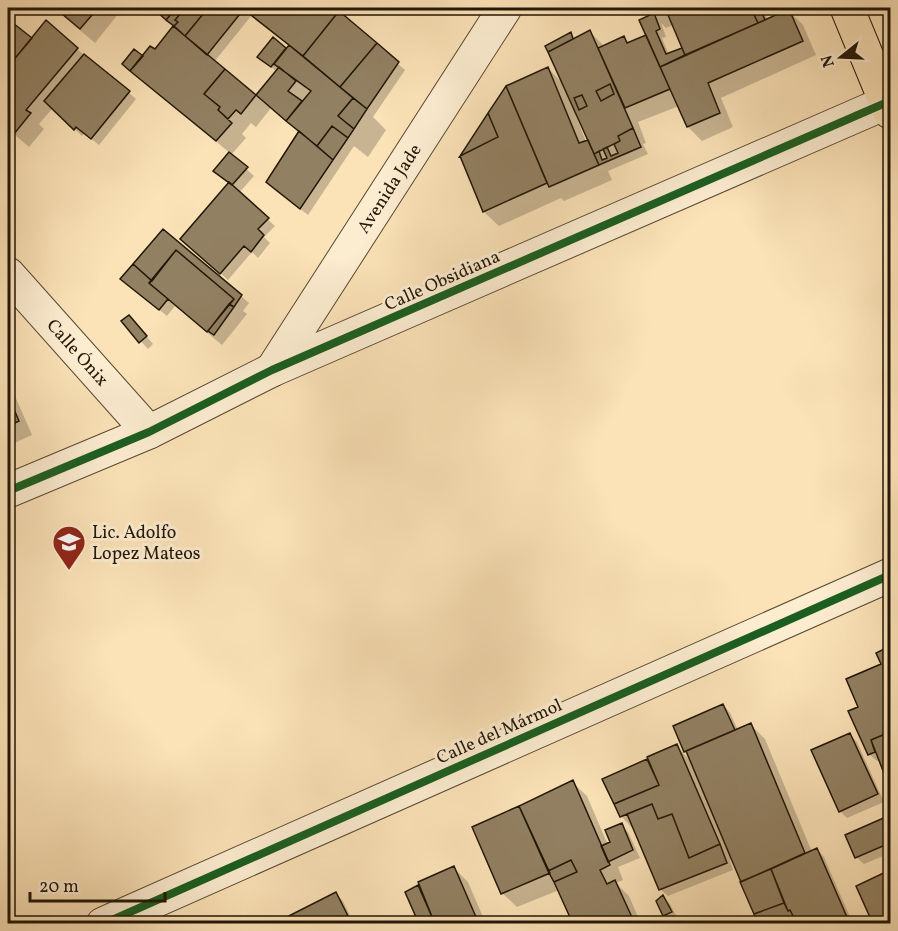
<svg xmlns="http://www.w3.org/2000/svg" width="898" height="931" viewBox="0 0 898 931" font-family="Vollkorn,serif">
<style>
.shadow{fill:#0003;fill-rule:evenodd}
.building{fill:#928062;stroke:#211606;stroke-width:1.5;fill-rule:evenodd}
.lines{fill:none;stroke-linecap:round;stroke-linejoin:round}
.minor-casing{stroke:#584932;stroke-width:35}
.major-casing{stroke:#211606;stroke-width:35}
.minor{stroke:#fcecd0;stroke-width:33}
.major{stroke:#fbe2b7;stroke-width:33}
.cycleway-casing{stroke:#fcecd0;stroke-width:11}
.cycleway{stroke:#1b5e20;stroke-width:8}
.labels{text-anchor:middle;stroke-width:6;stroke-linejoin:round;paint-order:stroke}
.street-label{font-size:18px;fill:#211606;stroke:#fcecd0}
.poi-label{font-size:18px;fill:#211606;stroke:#fcecd0;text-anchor:start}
</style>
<rect width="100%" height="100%" fill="#fbe2b7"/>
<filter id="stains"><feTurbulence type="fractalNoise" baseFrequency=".00333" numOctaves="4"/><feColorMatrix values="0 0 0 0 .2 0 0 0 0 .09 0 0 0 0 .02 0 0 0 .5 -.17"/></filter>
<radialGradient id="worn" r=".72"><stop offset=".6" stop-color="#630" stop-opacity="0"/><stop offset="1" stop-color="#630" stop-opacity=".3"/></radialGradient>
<path class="shadow" d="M8,8H22L8,24L12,27L32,41L77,49L136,99L99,145L84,133L82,136L53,108L39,124L44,129L29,147L8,129Z
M54,8H123L95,43Z
M160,8H333L405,70L373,117L386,130L368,157L354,146L308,215L275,189L300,133L271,108L256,127L251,123L242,134L246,138L231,155L254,176L239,193L275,226L264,237L270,243L258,258L252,252L228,280L189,245L230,184L222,178L230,153L139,78L143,58L155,51L174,27L158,11ZM252,15L290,46L286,51L273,39L259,56L277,72L256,97L214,62Z
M649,8H763L768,20L789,11L803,25L816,55L721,98L733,127L702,141L688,127L679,106L638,122L646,143L643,144L648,154L608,171L612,180L564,201L561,198L499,226L484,212L462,156L507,87L548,68L564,85L571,34L576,39L590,32L604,46L624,38L630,43L648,36L653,15ZM661,23L666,28L673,25L684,49L669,55L662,38L666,37ZM578,115L590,140L586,142L576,116Z
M129,286L241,296L249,303L243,311L247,314L222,345L175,306L167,316Z
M123,322L136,324L153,344L148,349Z
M8,389L15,396L32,435L8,446Z
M890,648V782L880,759L877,761L869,754L860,708L883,665L878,654Z
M723,705L730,713L738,730L751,725L765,739L812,852L817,849L824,857L853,924H760L733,859L730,860L733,870L668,896L660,889L635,831L621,816L647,760L652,765L676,746L688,758L675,727Z
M850,735L857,742L884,802L847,818L840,811Z
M572,782L587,796L608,845L612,843L621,825L628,832L640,858L618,867L623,880L616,883L629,896L641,924H575L559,890L517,907L502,893Z
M890,788V801L885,790Z
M888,818L890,820V853L864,864L856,857Z
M454,868L468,882L486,924H421L418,887L423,892Z
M890,872V924H874L858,887Z
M336,894L343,901L354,924H276Z
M663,897L670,904L678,919L671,922L664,915Z
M744,917L750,924H731Z
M662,918L668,924H649Z"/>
<path class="building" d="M55,8H98L80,29Z
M159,8H176L166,20L156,11Z
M176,8H185L175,20L178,22L174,26L166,20Z
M185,8H208L185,36L174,26L178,22L175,20Z
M208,8H242L244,9L207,55L185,36Z
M242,8H335L339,11L303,56Z
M684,8H751L758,23L685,55L668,15Z
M751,8H760L765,20L758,23Z
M789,9L803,41L708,83L720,113L687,127L660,67Z
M339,11L377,43L340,87L303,56Z
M654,13L660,29L656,31L666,54L682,48L685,55L660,67L639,20Z
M46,20L78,48L26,110L31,113L14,134L8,129V67Z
M13,23L32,38L11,63L8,59V30Z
M173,26L225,69L204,94L220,107L218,110L232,123L216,141L130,71L150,46L155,49Z
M590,30L633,128L618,136L620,141L594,154L548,52ZM610,84L614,94L601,101L596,91ZM582,95L587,106L579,110L574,98Z
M571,32L573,39L548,52L545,46Z
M646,35L670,89L625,108L598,48L624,36L627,43Z
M273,37L286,48L271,67L257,57Z
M377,43L399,62L367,109L340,87Z
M289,45L353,98L338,116L354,129L348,138L332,126L317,146L286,121L311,91L274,64Z
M134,49L143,56L130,71L122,64Z
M84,54L130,91L91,139L76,127L74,130L44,101Z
M279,67L296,81L288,91L302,101L286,121L256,95Z
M548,67L579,143L588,140L599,165L549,187L506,86Z
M225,69L256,95L241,114L236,110L228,119L218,110L220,107L204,94Z
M610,84L614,94L601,101L596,91Z
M506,86L547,183L483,212L460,156L498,137L488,113Z
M582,95L587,106L579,110L574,98Z
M353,98L367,109L354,129L338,116Z
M488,113L498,137L460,156Z
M332,126L348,138L333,160L317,146Z
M633,128L641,147L599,165L594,154L599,151L602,160L607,158L603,149L607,147L611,156L618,153L614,144L620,141L618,136Z
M299,131L333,160L300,209L266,182Z
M229,152L248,167L232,185L213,171Z
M229,182L269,218L258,229L264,235L251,252L244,246L220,274L180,239Z
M163,229L242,295L234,307L229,304L234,299L176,250L152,281L133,264Z
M176,250L234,299L207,332L149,283Z
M133,264L152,281L149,283L168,299L159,310L120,279Z
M229,304L234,307L214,335L208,331Z
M129,315L147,336L139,343L121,321Z
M8,395L19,421L8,426Z
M890,646V732L871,740L875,752L868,755L848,711L858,707L846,679L881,664L876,653Z
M723,704L735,730L684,752L673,726Z
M751,723L805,853L741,882L686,751Z
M890,732V780L887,781L871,740Z
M850,733L878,794L839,812L811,750Z
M677,744L720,844L689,858L672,814L658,819L652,804L620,817L614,804L659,785L647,757Z
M647,759L659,785L614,804L602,779Z
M573,780L610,865L600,870L607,884L615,880L635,924H573L554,882L577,872L571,860L548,871L519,806Z
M652,804L658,819L672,814L689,858L720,844L727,863L659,890L627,814Z
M519,806L550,873L501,894L472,827Z
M888,816L890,821V843L855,858L845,835Z
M622,823L633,850L608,862L601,846L610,842L605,830Z
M817,848L850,924H797L790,910L788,911L771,869Z
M571,860L577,872L554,882L548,871Z
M454,866L479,924H435L418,882Z
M771,869L784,903L754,914L740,882Z
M890,870V924H873L856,886Z
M418,885L435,924H419L405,892Z
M336,892L352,924H273Z
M663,895L672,912L663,916L656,901Z
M784,903L788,911L790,910L797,924H758L754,914Z"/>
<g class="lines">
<defs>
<g id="minor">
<path id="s1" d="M8,274L149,432"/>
<path id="s2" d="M272,370L505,8"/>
<path d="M8,491L149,432L272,370L890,101"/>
<path d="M103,924L890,575"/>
</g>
<path id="major" d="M847,8L890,112"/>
</defs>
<use href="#minor" class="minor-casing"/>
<use href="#major" class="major-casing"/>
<use href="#minor" class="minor"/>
<use href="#major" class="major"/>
<defs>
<path id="cycleway" d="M8,491L149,432L272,370L890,101
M103,924L890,575"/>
</defs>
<use href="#cycleway" class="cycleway-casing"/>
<use href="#cycleway" class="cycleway"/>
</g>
<defs>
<symbol id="school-pin" viewBox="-11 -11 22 30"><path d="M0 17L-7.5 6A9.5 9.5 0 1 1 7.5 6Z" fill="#8f2418" stroke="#fcecd0"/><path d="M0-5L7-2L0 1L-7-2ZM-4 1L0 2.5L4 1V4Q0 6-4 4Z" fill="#fff"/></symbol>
</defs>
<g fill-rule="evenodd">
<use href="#school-pin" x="50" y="523" width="38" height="52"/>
</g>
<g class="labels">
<g class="street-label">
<text dy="6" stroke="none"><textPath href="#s2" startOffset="216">Avenida Jade</textPath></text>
<text transform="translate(442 280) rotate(-24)" y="6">Calle Obsidiana</text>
<text dy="6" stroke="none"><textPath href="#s1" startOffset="105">Calle Ónix</textPath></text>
<text transform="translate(499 731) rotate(-24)" y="6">Calle del Mármol</text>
</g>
<g class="poi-label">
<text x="92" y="538">Lic. Adolfo<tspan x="92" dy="21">Lopez Mateos</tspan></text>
</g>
</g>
<rect width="898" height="931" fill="none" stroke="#fbe2b7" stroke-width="30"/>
<rect x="9" y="9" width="880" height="913" fill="none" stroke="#211606" stroke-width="3"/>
<rect x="15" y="15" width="868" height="901" fill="none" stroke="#211606" stroke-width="1.5"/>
<g transform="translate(841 57) rotate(252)" stroke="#fcecd0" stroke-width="4.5" paint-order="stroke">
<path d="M0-4.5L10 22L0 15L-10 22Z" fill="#211606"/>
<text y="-9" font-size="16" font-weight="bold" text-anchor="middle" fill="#211606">N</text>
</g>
<path d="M30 892v9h135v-9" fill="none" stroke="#211606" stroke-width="3"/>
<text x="39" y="892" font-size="18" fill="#211606" stroke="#fcecd0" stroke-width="4.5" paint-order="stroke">20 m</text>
<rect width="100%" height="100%" filter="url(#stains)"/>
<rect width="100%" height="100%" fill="url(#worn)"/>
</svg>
